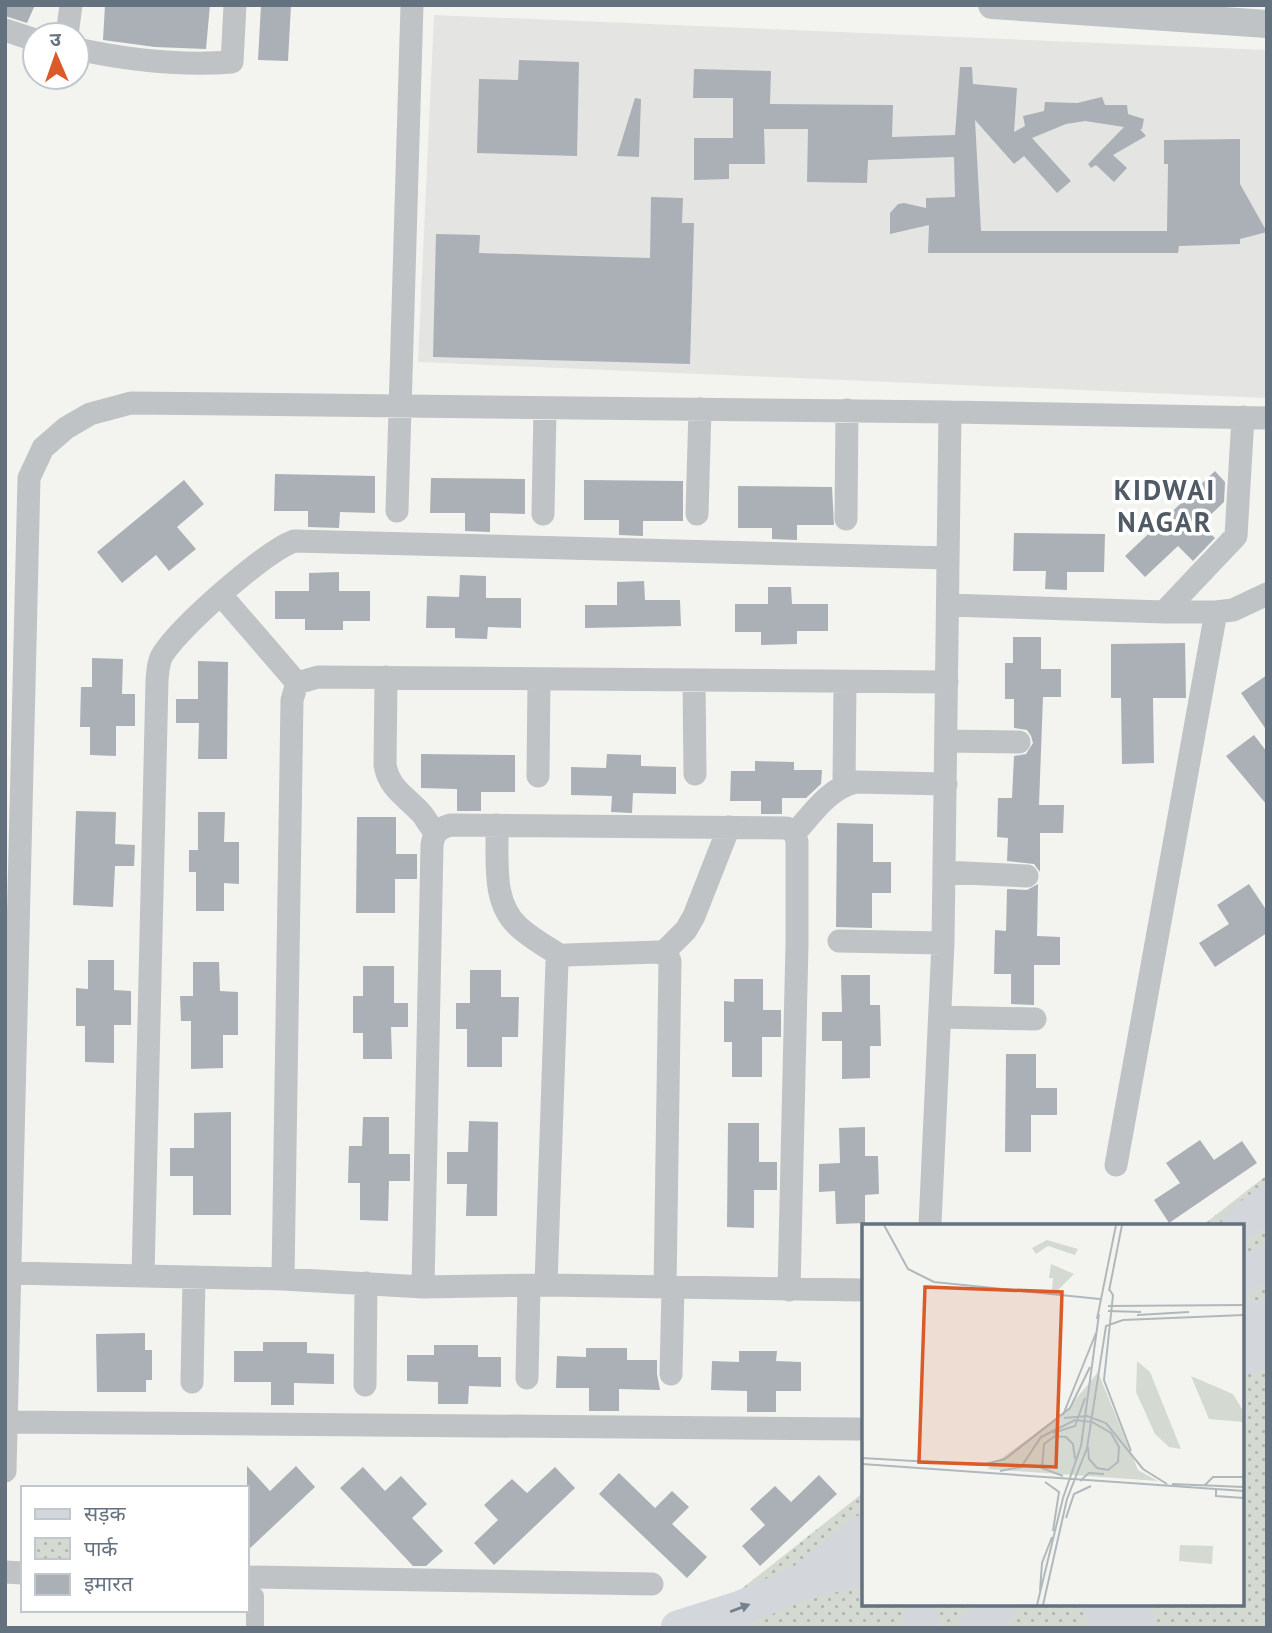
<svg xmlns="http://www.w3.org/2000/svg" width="1272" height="1633" viewBox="0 0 1272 1633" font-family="'PT Sans','Noto Sans Devanagari',sans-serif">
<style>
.built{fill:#e4e5e3}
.park{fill:url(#park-dots)}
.building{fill:#aab0b5}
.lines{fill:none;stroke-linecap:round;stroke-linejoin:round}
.pedestrian{stroke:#bfc3c6;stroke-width:18}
.minor{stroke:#bfc3c6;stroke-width:23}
.tertiary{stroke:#bfc3c6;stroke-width:28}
.primary{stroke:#d3d7db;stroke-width:35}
.oneway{fill:#75818d}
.labels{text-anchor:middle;stroke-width:7;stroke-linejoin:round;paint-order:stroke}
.district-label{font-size:28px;font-weight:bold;letter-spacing:2px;fill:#515b65;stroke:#fff}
.inset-road{fill:none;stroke:#b1b8bc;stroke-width:2}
.view{fill:#da5b29;fill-opacity:0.15;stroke:#da5b29;stroke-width:3.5}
.inset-edge{fill:none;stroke:#64727f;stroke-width:3.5}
</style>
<defs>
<pattern id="park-dots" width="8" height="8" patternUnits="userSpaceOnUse" patternTransform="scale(1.75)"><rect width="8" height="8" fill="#d4dad1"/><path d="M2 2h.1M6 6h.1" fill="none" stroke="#b0b5af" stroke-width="1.8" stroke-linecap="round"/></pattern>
</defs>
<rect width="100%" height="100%" fill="#f3f4f0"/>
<path class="built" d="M434,15L1267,50V398L418,362Z"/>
<path class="park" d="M1267,1175V1628H692L864,1492V1603H1242V1225H1203Z"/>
<path class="building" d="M5,5H35L27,23L5,16Z
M105,5H210L206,49L155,47L103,40Z
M261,5H291L288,61L258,60Z
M519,60L579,62L577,156L477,153L479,79L518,80Z
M960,67H972L973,84L1017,88L1014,132L1025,126L1023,116L1044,111L1045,102L1077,103L1102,97L1105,105H1127L1128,114L1144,119L1142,129H1140L1146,136L1113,155L1127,168L1114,182L1096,165L1091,168L1088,164L1124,127L1085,121L1066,124L1032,138L1071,181L1057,193L1024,156L1014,164L975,120L981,231H1167L1168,164H1164V140L1240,139V184L1267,232L1240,239V244L1179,246L1178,253H928L929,225L890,234V213L898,204L904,203L926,208V198L955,197L954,157L868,160L867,183L807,182L808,129H764L765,164H729V179L694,180V138H733V98H693L694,69L771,71L770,104L893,105L892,137L955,135Z
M635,98L641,99L639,157L617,156Z
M651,197L683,198L682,223H694L690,364L433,357L436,234L480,235L479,253L650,258Z
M1215,471L1225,482L1224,502L1201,524L1215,538L1193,561L1178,546L1145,577L1125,556Z
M275,474L375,476V513L340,512L339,528L308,527V511H274Z
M431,478L525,479V514L490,513V532L465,531V513H430Z
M184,480L204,504L177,527L196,549L169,571L156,555L122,583L97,552Z
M584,480L683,481V521H643V536L619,535V520H584Z
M738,486L832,487L834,525H797V540L772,539V528H738Z
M1014,533L1105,534L1104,572H1067V590L1045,589L1046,571H1013Z
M339,572V591H370V621H343V630H305V619H275V591H309V573Z
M460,575L486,576V598H521V628L488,627L487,639L455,638V628H426L427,596L459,597Z
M644,581L645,600H680L681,626L585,628V605H617V582Z
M768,587H791L792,604H828V631H797V644L761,645V632H735V604H768Z
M1013,637H1041V669H1061V697H1043L1039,805H1064L1063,833H1040V872L1034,864L1007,861L1008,838L997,837L998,798H1012L1014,756L1026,754L1033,743L1031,736L1027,730L1014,728V699H1005V663H1013Z
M1185,643L1186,698H1153L1154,763L1122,764L1121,698H1111V644Z
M92,658L123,659L122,694H135V726H116V756L90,755V727H80L81,687H92Z
M198,661L228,662L227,759H198L199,723H176V699H198Z
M1267,675V731L1241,693Z
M1254,735L1267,752V805L1226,756Z
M421,754L515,755V792H481V811H457V789L421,788Z
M607,754L641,755V766L676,767V794L633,793L632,813L611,812L612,796L571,795V767L606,768Z
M755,761L794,762V770H822L821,784L806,798H782V814H761V801H730L731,771H755Z
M76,811L116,812L115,844L135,845L134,866H115L113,907L73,905Z
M198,812H225L224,842H239V884L224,883V911H196V872H189V850H198Z
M357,817H396V854H417V879H395V913H356Z
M837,823L873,824V862H891V893H872V928L836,927Z
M1038,884L1037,936L1060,937V965H1034V1005L1011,1004V974H994L995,930L1006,931L1007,889L1027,890Z
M1249,884L1267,911V933L1215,967L1199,943L1229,924L1217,905Z
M88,960H114V990L131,991V1025H114V1063L85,1062V1026H76V988L88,989Z
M193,962H219L220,991L238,992V1035H223V1068L191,1069V1021H181L180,996H193Z
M363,966H394V1003H408V1027H391L392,1059H363V1033H353V996H363Z
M470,970H501V997H519L518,1037H502V1067H467V1029H456V1003H470Z
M841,975H870V1005H880L881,1046H870V1078L842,1079V1041H822V1012H842Z
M734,979H763V1010H781V1037H762V1077H732V1042H724V1001L734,1002Z
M1006,1054H1036V1088H1057V1115H1031V1152H1005Z
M231,1112V1215H193V1176H170V1148H194V1113Z
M363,1117H389V1154H410V1181H389L388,1221L360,1220V1183H348L349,1146H362Z
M469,1121L498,1122L497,1216H466L467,1184H447V1152H468Z
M728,1123H759V1162H777V1190H754V1228L727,1227Z
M865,1127V1156H878L879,1194L865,1195V1223L836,1224L835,1191L819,1192V1164L840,1163L839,1128Z
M1200,1140L1214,1160L1242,1141L1257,1163L1169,1223L1154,1200L1180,1183L1166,1163Z
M145,1333V1350H152V1380H146V1392H97L96,1334Z
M263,1342H307V1353L334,1354V1384L294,1383V1405H271V1382H234V1351H263Z
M434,1345H478V1357H501V1387L469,1386L468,1404H438V1382L407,1381V1355H434Z
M586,1348H627V1360H657V1374L660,1390L619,1389V1411H589V1388H556L557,1356L586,1357Z
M739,1351H777L776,1361L801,1362V1391H776V1412H747V1391L711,1390L712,1361L739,1362Z
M247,1466L270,1491L296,1466L315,1487L247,1551Z
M363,1467L385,1491L401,1476L427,1504L412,1518L443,1551L426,1566H413L340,1488Z
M555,1467L575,1488L494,1565L474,1543L498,1520L484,1505L512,1479L527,1493Z
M619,1473L655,1508L672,1491L689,1507L672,1524L707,1557L687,1578L599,1494Z
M819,1475L837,1494L760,1566L742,1546L765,1525L750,1509L775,1486L791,1502Z"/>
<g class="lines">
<path class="pedestrian" d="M255,1596V1628"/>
<path class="minor" d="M5,30L35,40
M67,35L71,5
M77,49C128,60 179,66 232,62L235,5
M397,511L412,5
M543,514L545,408
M697,514L700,409
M846,519L847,410
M221,595L297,683
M948,605L1164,612H1216L1233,610L1267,594
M1164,612L1236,536L1243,417
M386,677L385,765C389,789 407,797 422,814C427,820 429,827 436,832
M694,680L695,774
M946,741L1019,742
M538,776L539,679
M844,785L845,682
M497,825C498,860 491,904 520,928C532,939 547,947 561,956
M795,833C813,813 829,788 856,782L946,784
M944,872L1027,876
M839,941L943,943
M663,953L686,930L694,916L729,827
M940,1017L1035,1019
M1116,1165L1216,612
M930,1225L943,943L950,412
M10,1273L283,1279L423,1287L546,1285L864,1290
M143,1276L157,680C158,672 158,661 163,654C181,626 263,553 294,541L948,558
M283,1279L292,700L297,683L318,677L947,682
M546,1285L557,961L561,956L566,955L659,952L668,957L670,961L665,1288
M423,1287L432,845C434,832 439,828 451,825L787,828L795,833L797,842V944L789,1290
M671,1374L673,1288
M527,1378L529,1286
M192,1382L194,1277
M365,1385L366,1283
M6,1422L859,1429
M5,1471L29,478L43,448L66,428L90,414L131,403L950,412L1267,418
M5,1572L23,1573
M247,1577L652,1584"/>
<path class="tertiary" d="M992,5L1267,24"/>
<path class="primary" d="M1239,1225L1267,1203
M1242,1278L1267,1261
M1242,1325L1267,1316
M1242,1358L1267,1350
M811,1580L864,1568
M1099,1603L1107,1628
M1132,1603L1140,1628
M678,1628L741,1608L801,1583L864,1532
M920,1628L922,1617L920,1603
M976,1628L1002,1603"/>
</g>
<defs><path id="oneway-solid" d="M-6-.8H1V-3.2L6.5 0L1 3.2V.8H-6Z" transform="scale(1.75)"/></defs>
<use class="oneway" href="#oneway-solid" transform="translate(740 1608) rotate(-21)"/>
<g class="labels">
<g class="district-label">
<text x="1165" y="500">KIDWAI<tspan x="1165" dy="32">NAGAR</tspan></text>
</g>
</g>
<g transform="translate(862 1224)">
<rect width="382" height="382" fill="#f3f4f0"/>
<path d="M318,321L351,322L350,340L317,337Z" fill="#d4dad1"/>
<path d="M185,16L216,25L213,31L186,22L174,30L170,24ZM189,40L212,50L196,66H190L191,54H187ZM275,137L288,148L319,225L307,223L293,210L274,168ZM236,148L276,246L296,257L125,245L204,187ZM329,152L371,170L380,185L381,198L347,195Z" fill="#d4dad1"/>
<path class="inset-road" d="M22,1L46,45L72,58L238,75M247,65L251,71L242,156L269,227M247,67L260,1M246,82L382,81M246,87L279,88M275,91L327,88M235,95L254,1M201,191L234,109M202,194L225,192L244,199L281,245L305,260M191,209L213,202L223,174M0,234L120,241L143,235L208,184L228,143M0,240L382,267M138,247L159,243L179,213L213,196L230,198L249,209L257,223L256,238L246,246L235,244L227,235L226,223M201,252L180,244L182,220L193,212L204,213L211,220L213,235M218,257L227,249L242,250M183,258L197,268L191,307M310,260L382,263M343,261L351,253H382M354,266V272L382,274M204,294L212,270L229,262M178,367L180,339L190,313M175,381L201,274L219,222L237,90M181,381L205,275L225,224L244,102L261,96L382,91"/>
<path class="view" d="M63,63L200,68L194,243L57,238Z"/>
<rect width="382" height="382" class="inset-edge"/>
</g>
<rect width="1272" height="1633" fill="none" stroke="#64727f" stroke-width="14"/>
<rect x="21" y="1486" width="228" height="126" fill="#ffffff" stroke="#c1c7cc" stroke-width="2"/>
<rect x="35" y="1509" width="35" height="10" fill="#d3d7db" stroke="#c1c7cc" stroke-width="2"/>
<text x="84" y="1521" font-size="21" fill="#64727f">सड़क</text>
<rect x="35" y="1538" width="35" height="21" fill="url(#park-dots)" stroke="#c1c7cc" stroke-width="2"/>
<text x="84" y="1556" font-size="21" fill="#64727f">पार्क</text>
<rect x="35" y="1574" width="35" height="21" fill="#aab0b5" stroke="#c1c7cc" stroke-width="2"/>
<text x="84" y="1591" font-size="21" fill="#64727f">इमारत</text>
<g transform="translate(56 56) rotate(358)"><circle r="33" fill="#ffffff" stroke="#c1c7cc" stroke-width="2"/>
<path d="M0-5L12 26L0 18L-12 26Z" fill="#da5b29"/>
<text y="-10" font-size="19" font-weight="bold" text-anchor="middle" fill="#64727f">उ</text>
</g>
</svg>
